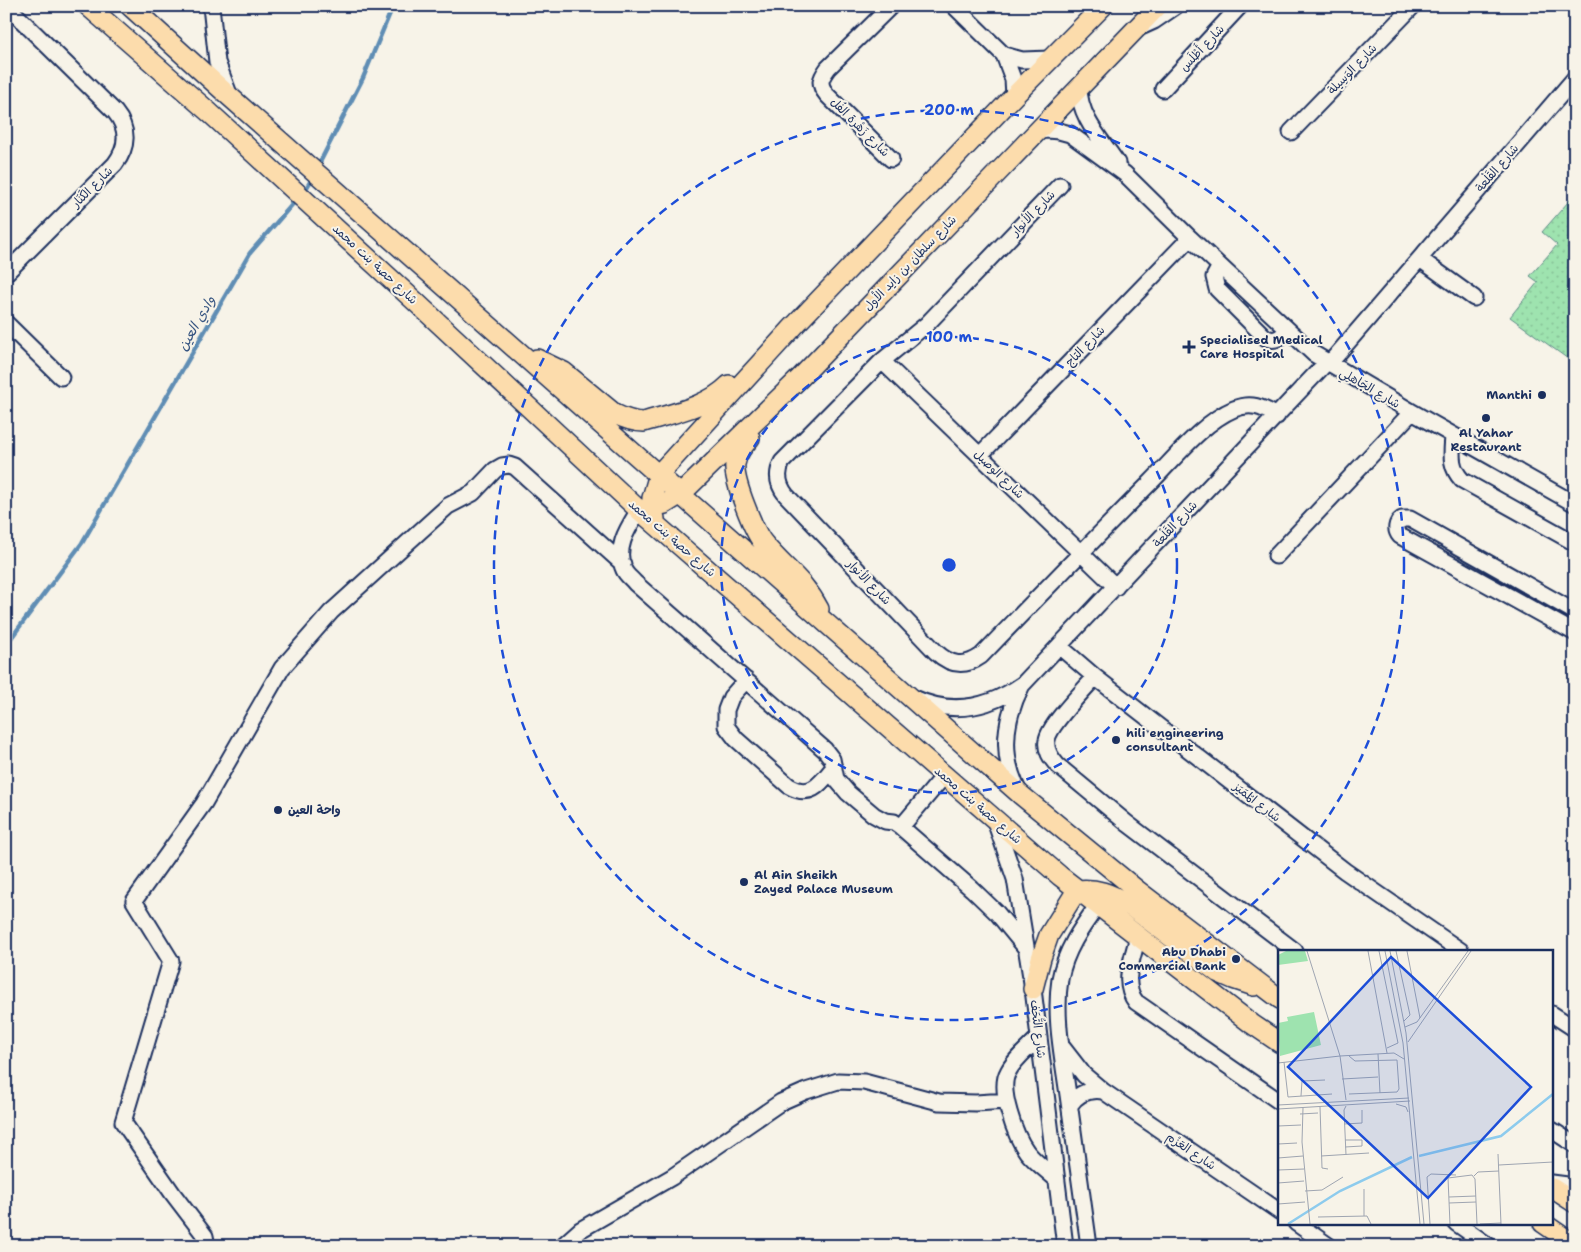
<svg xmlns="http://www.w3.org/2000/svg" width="1581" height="1252" viewBox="0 0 1581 1252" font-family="'Shantell Sans','Playpen Sans Arabic',sans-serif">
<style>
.garden{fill:url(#garden-dots);stroke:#5c8986}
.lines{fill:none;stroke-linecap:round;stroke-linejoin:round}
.stream{stroke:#5f8db4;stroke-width:4.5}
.minor-casing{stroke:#1b2f5e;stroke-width:19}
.major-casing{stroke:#1b2f5e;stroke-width:22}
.minor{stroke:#f7f3e8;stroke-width:15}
.major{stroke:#fcdcac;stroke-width:19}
.ring{fill:none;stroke:#1d4ed8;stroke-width:2.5;stroke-dasharray:9 6}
.poi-dot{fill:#1b2f5e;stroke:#f7f3e8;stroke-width:2}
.labels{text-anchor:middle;stroke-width:4;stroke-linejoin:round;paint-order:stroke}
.street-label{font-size:12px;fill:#1b2f5e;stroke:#f7f3e8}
.poi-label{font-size:12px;font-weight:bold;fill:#1b2f5e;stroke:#f7f3e8;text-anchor:start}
.water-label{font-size:14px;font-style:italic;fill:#385682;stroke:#f7f3e8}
.inset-river{fill:none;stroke:#8dcbed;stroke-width:2.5}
.inset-road{fill:none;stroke:#9fa5b1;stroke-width:1}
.view{fill:#1d4ed8;fill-opacity:0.15;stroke:#1d4ed8;stroke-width:2.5}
.inset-edge{fill:none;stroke:#1b2f5e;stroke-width:2.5}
.centre{fill:#1d4ed8;stroke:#f7f3e8;stroke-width:2.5}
.ring-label{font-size:15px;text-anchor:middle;font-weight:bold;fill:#1d4ed8;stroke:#f7f3e8;stroke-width:4;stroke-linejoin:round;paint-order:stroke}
</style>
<defs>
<pattern id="garden-dots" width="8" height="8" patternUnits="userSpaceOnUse" patternTransform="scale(1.25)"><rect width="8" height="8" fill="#9ee3af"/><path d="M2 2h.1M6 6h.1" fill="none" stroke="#88c399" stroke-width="1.8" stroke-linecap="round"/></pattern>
</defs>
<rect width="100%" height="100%" fill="#f7f3e8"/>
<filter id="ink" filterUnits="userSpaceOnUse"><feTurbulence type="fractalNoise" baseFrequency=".02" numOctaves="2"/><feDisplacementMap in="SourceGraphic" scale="10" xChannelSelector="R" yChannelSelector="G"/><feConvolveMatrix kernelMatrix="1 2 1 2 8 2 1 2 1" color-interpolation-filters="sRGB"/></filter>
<g filter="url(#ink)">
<path class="garden" d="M1575,194V364L1510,317L1538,282L1530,276L1557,245L1542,232Z"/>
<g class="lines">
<path class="stream" d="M317,168L363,78L393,6
M304,192L313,177
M6,645L82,543L250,253L297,199"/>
<defs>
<path id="minor" d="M211,6L217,62L229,94
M891,6L828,68C820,79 818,84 827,95L891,159
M954,6L1004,55L1013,79L1014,96
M1143,26L1154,21L1176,6
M1004,55L1022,60L1050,59
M1079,87C1079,117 1101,139 1117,163
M1163,89L1240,6
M1035,132L1047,130L1059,131L1070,134L1125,174L1190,238L1314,354L1412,412L1575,504
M1291,132L1413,6
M1060,185L927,324L882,361L782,462C776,474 778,485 786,495L936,652C950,665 964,668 981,656C1037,598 1094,539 1151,482C1175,458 1203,422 1234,409C1251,402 1262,407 1277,416
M1420,259L1474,298
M1220,266L1214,277L1217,289L1265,337C1275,343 1281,337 1288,330
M6,273L115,164C128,147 129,129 115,112L7,6
M6,323L61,377
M882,361L1116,587
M1329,364L1575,78
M1453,436C1452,453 1449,466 1462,480L1575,543
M980,455L1190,238
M639,510C628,528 614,548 624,570C626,575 632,579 635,583L825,750L832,759L836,779L848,793L874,815L885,821L894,822L901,827L972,889L997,913L1025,947
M1276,556L1412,412
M1575,612L1410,519H1402C1396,523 1395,530 1400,536L1575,633
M1059,646L1095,677L1345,871L1461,951
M1095,677C1084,690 1049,725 1047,740C1045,750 1051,758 1057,765L1128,824L1295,951
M746,680L731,697L726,710V726L736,739L789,786C811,799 821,783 834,767
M914,698C953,716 989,708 1023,684L1326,363
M1019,792C1000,756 1004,720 1022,685
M994,818L1015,879L1033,989L1065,1246
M901,827L944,776
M1138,936C1133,958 1121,983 1136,1002L1280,1102
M1552,1014L1575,1029
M1039,1037C1029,1048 1014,1059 1008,1072C998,1089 1015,1136 1027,1152C1035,1162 1046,1170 1055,1178
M1063,1048L1084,1075L1103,1091L1280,1212
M1070,1105C1078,1093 1089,1089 1103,1091
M1552,1130L1575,1145
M1552,1183L1575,1186
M1296,1223L1329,1246
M1456,1223L1489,1246
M207,1246L205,1236L173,1194L123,1122L171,961L134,901L204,803L282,668L331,612L448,506L473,493L495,470L502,466L509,465L515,467L623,564
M562,1246L580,1230L672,1177L781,1102L806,1091L838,1081L864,1082L939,1102L976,1103L1006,1101
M1089,1246C1082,1196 1075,1146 1068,1095C1063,1058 1054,1017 1060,979C1065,951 1081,928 1098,905"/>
<path id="major" d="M88,6L210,113L418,304L639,510L1060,876L1252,1024L1280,1043
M130,6L229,96L1021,795L1137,890L1280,999
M537,359L564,372L615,414C625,419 633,422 644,422C673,413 707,407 729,385
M750,438C743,446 737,453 735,464C733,480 754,533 765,545C785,569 804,580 819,609
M639,510L665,504L681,494L801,377L1158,6
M655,519L652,498L659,474L796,324L1014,96L1103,6
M1077,890C1097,888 1110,893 1126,903L1217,972L1233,979L1254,986
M1033,989L1041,958L1049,935L1077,890
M1552,1188L1575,1203
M1543,1223L1575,1245"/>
</defs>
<use href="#minor" class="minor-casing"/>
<use href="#major" class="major-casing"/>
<use href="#minor" class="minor"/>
<use href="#major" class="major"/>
</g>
</g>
<g class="ring">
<circle cx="949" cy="565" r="228"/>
<circle cx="949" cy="565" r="455"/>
</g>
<g class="poi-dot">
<path d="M1186.5 339.5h5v5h5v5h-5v5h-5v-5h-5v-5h5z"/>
<circle cx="1542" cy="395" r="5"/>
<circle cx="1486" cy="418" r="5"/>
<circle cx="1116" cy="740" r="5"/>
<circle cx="278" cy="810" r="5"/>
<circle cx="744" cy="882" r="5"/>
<circle cx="1236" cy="959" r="5"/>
</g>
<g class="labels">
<g class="street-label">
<text transform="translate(1202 48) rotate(-47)" y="4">شارع أَطْلَس</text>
<text transform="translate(1352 69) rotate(-46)" y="4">شارع الوَسِيلة</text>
<text transform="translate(860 127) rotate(45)" y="4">شارع زَهْرة الفُل</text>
<text transform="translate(1497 168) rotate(-49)" y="4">شارع القَلْعة</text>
<text transform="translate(92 187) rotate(-45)" y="4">شارع الكَنَار</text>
<text transform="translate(1033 213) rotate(-46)" y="4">شارع الأنوار</text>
<text transform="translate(910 263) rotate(-46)" y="4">شارع سلطان بن زايد الأول</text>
<text transform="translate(375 264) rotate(43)" y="4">شارع حصة بنت محمد</text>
<text transform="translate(1085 346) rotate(-46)" y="4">شارع التاج</text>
<text transform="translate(1370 388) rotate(30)" y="4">شارع الجَاهلِي</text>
<text transform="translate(999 474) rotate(44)" y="4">شارع الوصيل</text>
<text transform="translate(1175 524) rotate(-47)" y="4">شارع القَلْعة</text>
<text transform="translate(672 538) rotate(41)" y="4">شارع حصة بنت محمد</text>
<text transform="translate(869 582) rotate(46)" y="4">شارع الأنوار</text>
<text transform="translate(1257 802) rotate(38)" y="4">شارع المُمَيَز</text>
<text transform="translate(978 805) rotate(41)" y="4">شارع حصة بنت محمد</text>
<text transform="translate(1038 1029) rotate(83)" y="4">شارع التُّحَف</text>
<text transform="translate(1191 1151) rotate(34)" y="4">شارع العَزْم</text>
</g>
<g class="poi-label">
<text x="1200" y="344">Specialised Medical<tspan x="1200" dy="14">Care Hospital</tspan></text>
<text x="1532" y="399" text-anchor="end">Manthi</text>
<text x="1486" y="437" text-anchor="middle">Al Yahar<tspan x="1486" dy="14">Restaurant</tspan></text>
<text x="1126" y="737">hili engineering<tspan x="1126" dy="14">consultant</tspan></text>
<text x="288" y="814">واحة العين</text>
<text x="754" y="879">Al Ain Sheikh<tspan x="754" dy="14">Zayed Palace Museum</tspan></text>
<text x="1226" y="956" text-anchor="end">Abu Dhabi<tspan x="1226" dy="14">Commercial Bank</tspan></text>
</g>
<g class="water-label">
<text transform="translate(196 323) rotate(-60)" y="5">وادي العين</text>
</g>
</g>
<g transform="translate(1278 950)">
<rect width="275" height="275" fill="#f7f3e8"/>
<path d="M8,1H27L30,11L0,15V5ZM36,62L43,95L2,106L0,73L10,71L9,67Z" fill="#9ee3af"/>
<path class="inset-river" d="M141,206L223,186L275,144M10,274L62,241L134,207"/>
<path class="inset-road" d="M29,1L62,106L68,150M90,1L109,103M101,1L120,93L109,98M107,1L125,93L142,274M112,1L128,83L146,274M118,1L132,65L126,71M129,1L142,68M127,77L139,72L190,1M130,92L193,1M100,104L102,143M62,106L116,103L126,109M71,106L77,111L119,110L121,139L119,142L71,144M6,112L10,147L54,144M0,113L62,106M64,129L100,127M23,146L24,131L47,130M118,154L128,157L130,162M0,155L131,148M42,157L44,218L50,219M25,158L24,192L32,274M0,159L132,151M22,164L40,163M66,174L84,173V160M0,176L23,175M67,190H84V196L67,197M0,194L19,193M220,204L223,274M68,205L66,160L68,156M43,206L91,203M0,208L25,206M221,215L275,212M0,220L26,219M196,226L200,222L221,221M0,233L26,231M86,239V266M27,241L44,240L65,227M171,247L198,246M171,253L198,252M0,254L27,252M40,267L89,266L93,274M152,274L149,227L153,224L178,225M172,274L170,228L194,225L197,229L199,274M202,274L223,273"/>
<path class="view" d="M113,7L253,137L150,248L10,117Z"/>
<rect width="275" height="275" class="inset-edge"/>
</g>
<circle cx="949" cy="565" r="8" class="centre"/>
<g class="ring-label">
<text x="949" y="115">200 m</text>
<text x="949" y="342">100 m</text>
</g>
<rect width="1581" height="1252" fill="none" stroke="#f7f3e8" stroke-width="25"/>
<rect x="12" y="12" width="1556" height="1227" fill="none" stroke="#1b2f5e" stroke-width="2" filter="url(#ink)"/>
</svg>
